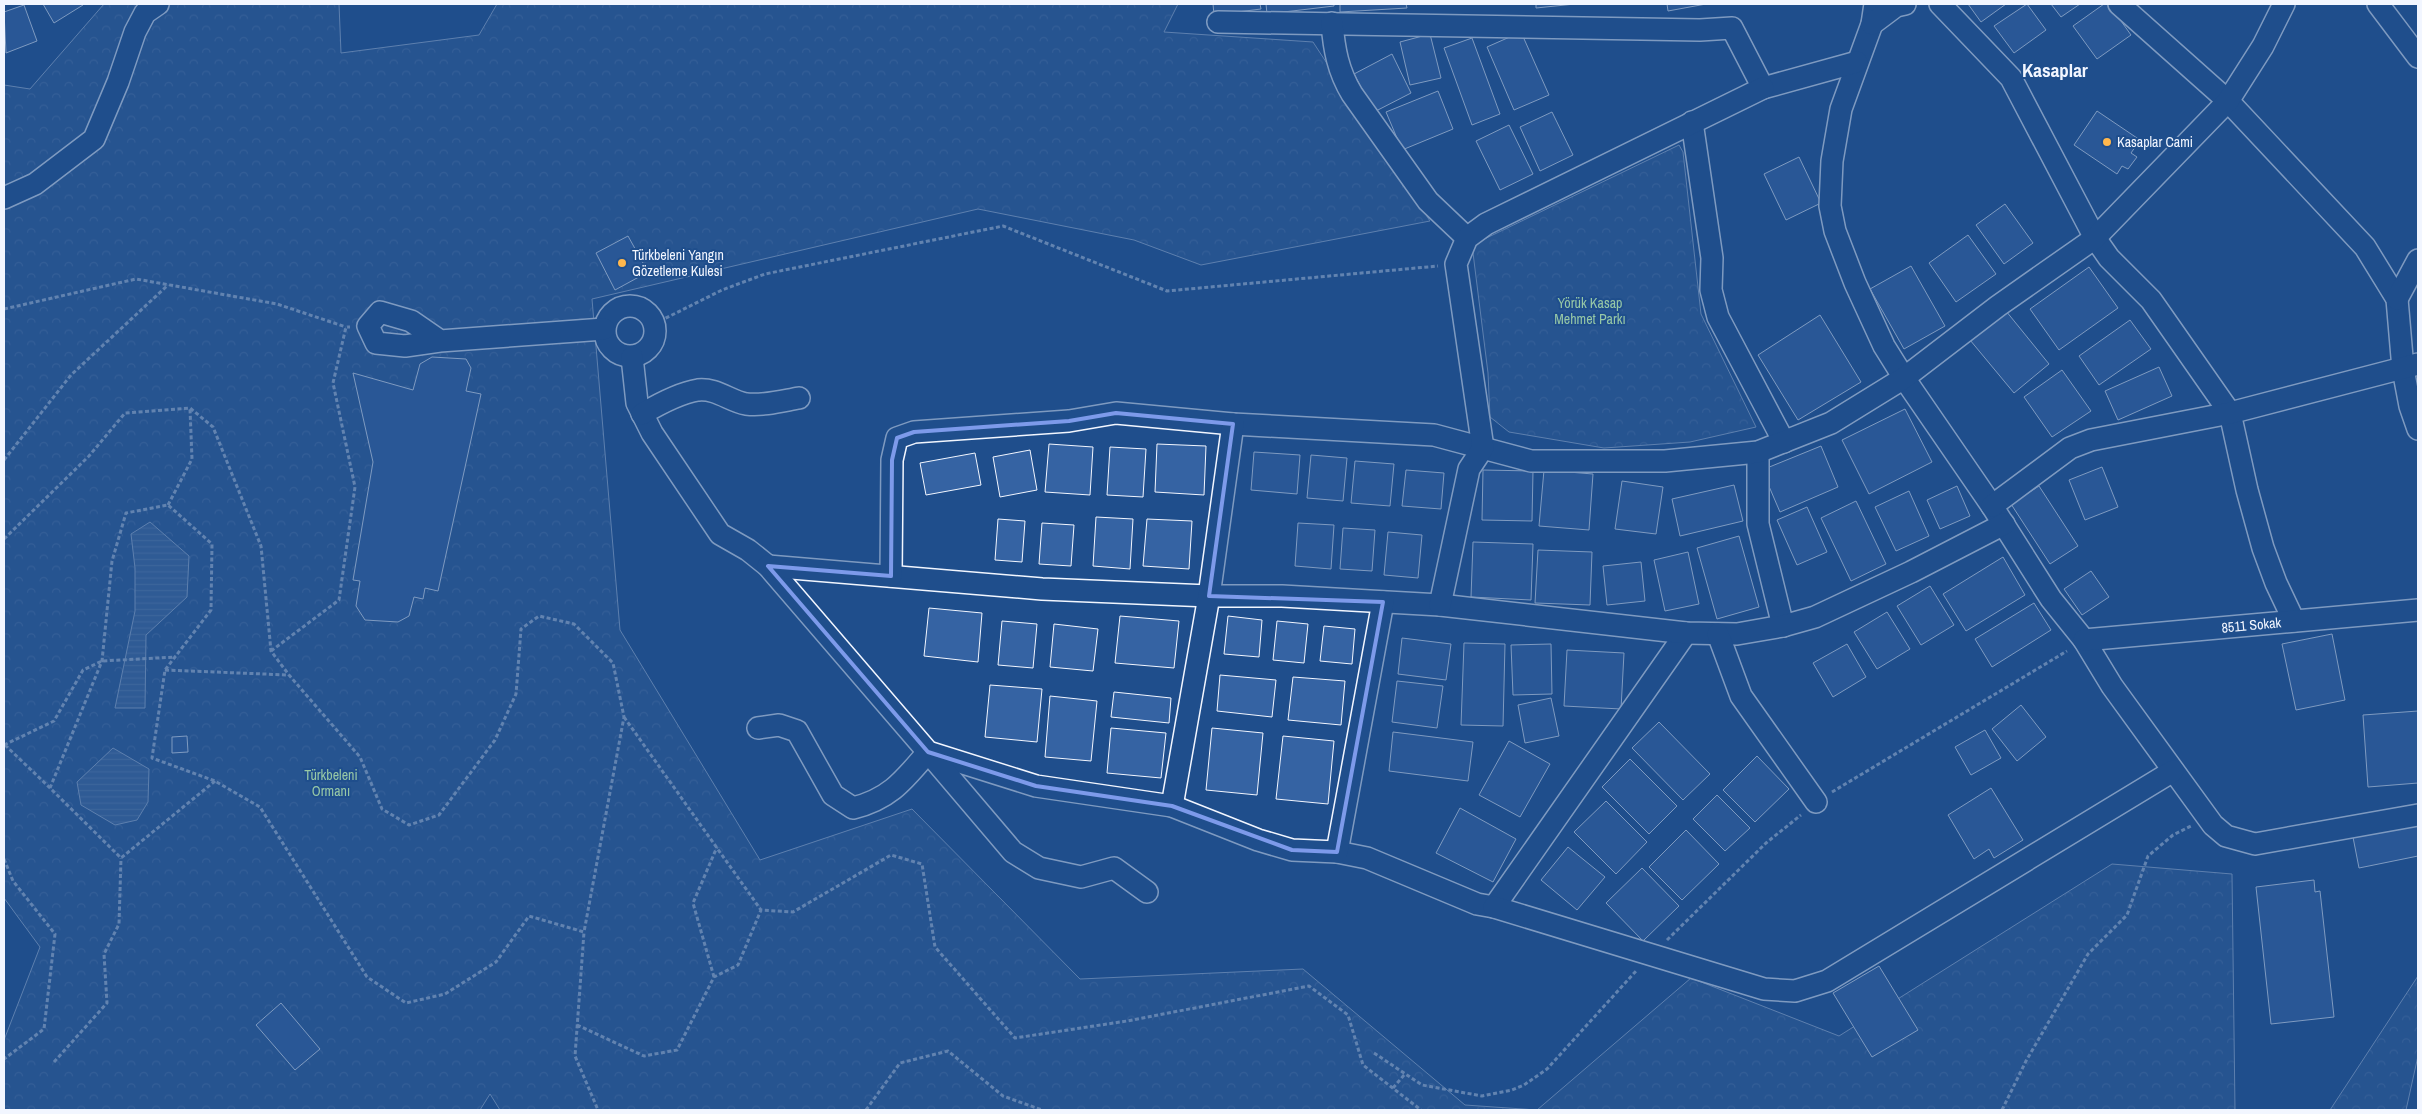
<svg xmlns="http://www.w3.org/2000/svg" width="2422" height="1114" viewBox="0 0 2422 1114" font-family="'Archivo Narrow',sans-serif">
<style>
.park{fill:url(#park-crowns);stroke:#a8bbd7}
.water{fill:url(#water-rules);stroke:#a8bbd7}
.building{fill:#3563a3;stroke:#f2f6ff}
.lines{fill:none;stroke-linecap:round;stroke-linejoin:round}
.minor-casing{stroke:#f2f6ff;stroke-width:24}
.path{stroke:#b3c4dc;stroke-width:3;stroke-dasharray:4 2.5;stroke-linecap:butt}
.minor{stroke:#1f4e8c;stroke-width:21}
.marked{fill:none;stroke:#7d9aea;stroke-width:4;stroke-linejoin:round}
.poi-dot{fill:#ffb74d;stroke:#1f4e8c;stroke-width:2}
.labels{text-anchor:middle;stroke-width:4;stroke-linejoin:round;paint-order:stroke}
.poi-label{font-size:14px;fill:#f2f6ff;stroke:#1f4e8c;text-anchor:start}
.park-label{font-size:14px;fill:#97c8a6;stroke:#1f4e8c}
.street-label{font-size:14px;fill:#f2f6ff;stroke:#1f4e8c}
.district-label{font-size:19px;font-weight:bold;fill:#f2f6ff;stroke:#1f4e8c}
</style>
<defs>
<pattern id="park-crowns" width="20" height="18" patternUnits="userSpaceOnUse" patternTransform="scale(1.25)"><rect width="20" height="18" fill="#305b95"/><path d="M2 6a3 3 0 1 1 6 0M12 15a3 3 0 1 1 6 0" fill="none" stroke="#4e73a5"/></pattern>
<pattern id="water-rules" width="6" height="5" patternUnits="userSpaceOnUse" patternTransform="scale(1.25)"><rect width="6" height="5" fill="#446ba0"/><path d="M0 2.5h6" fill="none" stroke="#5f81ae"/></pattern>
</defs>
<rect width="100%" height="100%" fill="#1f4e8c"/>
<path class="park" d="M104,4H339L341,53L479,35L497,4H1178L1164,32L1313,42L1430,221L1201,265L1134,240L978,209L592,299L620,630L760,860L912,809L1080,979L1303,969L1465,1105L1537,1110L1691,978L1839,1036L2112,864L2232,874L2235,1110H500L490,1094L480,1110H4V1040L40,947L4,898V85L30,89Z
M1679,145L1683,152L1701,314L1756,427L1690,442L1604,448L1509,432L1490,417L1488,373L1472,245Z
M2418,976V1056L2406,1110H2330Z"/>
<path class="water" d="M150,522L189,556L187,597L146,635L145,708H115L135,611V568L131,534Z
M113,748L149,769L148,802L137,820L115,825L81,805L77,782Z"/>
<path class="building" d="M43,4H82L83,5L54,23Z
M1213,4H1260L1261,9L1214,15Z
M1266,4H1334V6L1267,14Z
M1340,4H1406L1407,8L1340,12Z
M1536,4H1575L1536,8Z
M1667,4H1706L1668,11Z
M1968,4H2006L1981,22Z
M2027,4L2046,30L2014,53L1994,26Z
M2051,4H2080L2061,17Z
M2104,4H2109L2131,35L2097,59L2073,26Z
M24,5L37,41L6,53L4,12Z
M1521,32L1549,95L1514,110L1487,47Z
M1430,34L1441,78L1410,85L1400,42Z
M1472,38L1500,114L1472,125L1444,48Z
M1392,54L1411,93L1374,112L1354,74Z
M1438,91L1453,129L1402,150L1386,112Z
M2097,111L2140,140L2131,153L2137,157L2128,169L2122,166L2117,174L2074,145Z
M1552,112L1573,155L1540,171L1520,127Z
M1509,125L1533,174L1500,190L1476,141Z
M1799,157L1821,203L1786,220L1764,174Z
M2005,204L2033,243L2004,264L1976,225Z
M1968,235L1996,274L1956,302L1929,263Z
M628,236L648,272L615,290L596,253Z
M1911,266L1945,326L1904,349L1870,289Z
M2089,267L2118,308L2059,350L2030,309Z
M2006,311L2049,364L2014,393L1970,340Z
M1820,315L1861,382L1798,420L1758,355Z
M2130,320L2151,349L2099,385L2079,356Z
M432,357L466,359L471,368L466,391L481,394L438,591L425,588L423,599L414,597L409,616L398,622L365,620L356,606L360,581L353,580L373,462L353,373L413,390L420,364Z
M2159,367L2172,396L2118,420L2105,391Z
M2062,370L2091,411L2052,437L2024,397Z
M1905,409L1932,462L1869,494L1842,440Z
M1049,444L1093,447L1090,495L1045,492Z
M1157,444L1206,446L1204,495L1155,492Z
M1821,446L1838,487L1780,512L1762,470Z
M1110,447L1146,449L1143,497L1107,495Z
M1030,450L1037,490L1000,497L993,457Z
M1254,452L1300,455L1297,494L1251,490Z
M975,453L981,485L926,495L920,463Z
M1311,455L1347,458L1343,501L1307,498Z
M1355,461L1394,464L1390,506L1351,503Z
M2102,467L2118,507L2085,520L2069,480Z
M1406,470L1444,473L1441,509L1402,506Z
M1483,470L1533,471L1532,521L1482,520Z
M1544,470L1593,474L1589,530L1539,526Z
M1622,481L1663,487L1656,534L1615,529Z
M1734,485L1743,521L1680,536L1672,499Z
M1957,486L1970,516L1940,529L1927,500Z
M2039,486L2078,546L2050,564L2011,504Z
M1909,491L1929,536L1896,551L1875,507Z
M1856,501L1886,564L1851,581L1821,518Z
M1807,507L1827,552L1797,565L1777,520Z
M1096,517L1133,519L1130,569L1093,566Z
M998,519L1025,521L1022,562L995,560Z
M1147,519L1192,521L1189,569L1143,566Z
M1042,523L1074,525L1071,566L1039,564Z
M1298,523L1334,525L1331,569L1295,566Z
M1343,528L1375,530L1372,571L1340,569Z
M1388,532L1422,535L1418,578L1384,575Z
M1739,536L1759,607L1717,619L1697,548Z
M1473,542L1533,544L1531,600L1471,597Z
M1538,550L1592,552L1590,605L1535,603Z
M1688,552L1699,604L1665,611L1654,560Z
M2003,557L2025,595L1966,631L1943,594Z
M1641,562L1645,601L1607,605L1603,566Z
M2091,571L2109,597L2082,615L2064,589Z
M1930,586L1954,625L1921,645L1897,606Z
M2034,603L2051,630L1992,667L1975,639Z
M929,608L982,613L978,662L924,656Z
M1887,612L1910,649L1877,669L1854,632Z
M1120,616L1179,621L1174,668L1115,663Z
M1228,616L1262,620L1259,657L1224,654Z
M1002,621L1037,624L1033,668L998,665Z
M1277,621L1308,624L1304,663L1273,660Z
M1054,624L1098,629L1093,671L1050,667Z
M1324,626L1355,629L1352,664L1320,661Z
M2332,634L2345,700L2296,710L2282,644Z
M1402,638L1451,644L1446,680L1398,674Z
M1464,643L1505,644L1503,726L1461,725Z
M1551,644L1552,694L1513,695L1511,645Z
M1847,644L1866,677L1833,697L1813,663Z
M1567,650L1624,653L1621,709L1564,706Z
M1220,675L1276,680L1272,717L1217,711Z
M1293,677L1345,681L1341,725L1288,720Z
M1397,681L1443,686L1437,728L1392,722Z
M990,685L1042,689L1037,742L985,737Z
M1114,692L1171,698L1169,723L1111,717Z
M1050,696L1097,701L1091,761L1045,757Z
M1551,698L1559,736L1525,743L1518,705Z
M2021,705L2046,737L2017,761L1992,729Z
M2418,711V783L2368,787L2363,715Z
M1659,722L1710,774L1683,800L1632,748Z
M1111,728L1166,733L1161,778L1107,773Z
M1212,728L1263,733L1257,795L1206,790Z
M1985,730L2001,758L1971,775L1955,747Z
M1393,732L1473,742L1468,781L1389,771Z
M187,736L188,752L172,753V737Z
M1283,736L1334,741L1328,804L1276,799Z
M1509,741L1550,764L1520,817L1479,795Z
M1757,756L1789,789L1755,822L1723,790Z
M1630,759L1677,806L1649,834L1602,787Z
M1991,788L2023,840L1994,858L1989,849L1974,859L1948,815Z
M1717,795L1750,828L1725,851L1693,819Z
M1606,801L1647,842L1616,874L1574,832Z
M1460,808L1516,839L1493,882L1436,853Z
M2418,818V856L2359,868L2352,832Z
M1686,830L1719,864L1682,900L1649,867Z
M1568,847L1605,877L1577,910L1541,880Z
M1642,868L1679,906L1643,941L1606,903Z
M2314,880L2315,892L2320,891L2334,1017L2271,1024L2256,887Z
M1879,966L1918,1030L1872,1057L1833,993Z
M281,1003L320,1049L295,1070L256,1025Z"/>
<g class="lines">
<defs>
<g id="minor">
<path d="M1875,4L1872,24L1841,109L1832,161L1830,206L1835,231L1855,283L1884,346L1904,378L1992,506L2051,599L2084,640L2112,686L2213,825L2226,836L2255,844L2418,815"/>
<path d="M1940,4L2011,78L2095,238L2109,258L2151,300L2230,413L2247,490L2263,548L2276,583L2294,621"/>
<path d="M2119,4L2228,101L2365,247L2397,299L2403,369L2410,406L2418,429"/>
<path d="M2378,4L2418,57"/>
<path d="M1218,22L1700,30L1732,28L1763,88L1857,62"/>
<path d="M1332,23C1334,49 1338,71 1352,94L1428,201L1467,238"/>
<path d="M1872,24L1896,6L1905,4"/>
<path d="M1692,122L1712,258L1711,290L1718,317L1784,442"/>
<path d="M4,198L35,184L94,139L118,82L135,32L145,13L158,4"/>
<path d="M2397,299L2418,260"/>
<circle cx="630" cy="331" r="25"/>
<path d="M440,341L411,321L380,312L368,326L376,343L405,346L440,341L604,329"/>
<path d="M632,357L637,403L652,433L720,534L748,550L768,566L928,752L1036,786L1172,806L1258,840L1292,850L1337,852L1367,858L1477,904L1494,907L1686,633"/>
<path d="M642,414C659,404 679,393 698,390C716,388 730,401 746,404C764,406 782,401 799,398"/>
<path d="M1758,452V524L1783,626"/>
<path d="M1992,506L2070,448L2091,440L2230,413L2418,364"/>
<path d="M768,566L1042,589L1209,596H1282L1440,605L1686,633L1737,634L1783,626L1815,617L1911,572L2004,524"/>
<path d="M891,576L892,460L897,438L914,432L1069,421L1116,413L1233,424L1434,435L1531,461H1665L1758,452L1831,423L1904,378L1998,306L2095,238L2228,101L2263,46L2284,4"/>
<path d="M1440,605L1469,469L1483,448L1456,264L1467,238L1486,224L1763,88"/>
<path d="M1718,634L1741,696L1816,802"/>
<path id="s1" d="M2084,640L2418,610"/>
<path d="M758,728L779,725L797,731L833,795L853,808C890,799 904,780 928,752L1013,852L1039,868L1081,877L1114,868L1147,892"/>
<path d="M1172,806L1209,596L1233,424"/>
<path d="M1337,852L1383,602"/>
<path d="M1494,907L1764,989L1795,991L1827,981L2173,771"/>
</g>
</defs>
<use href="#minor" class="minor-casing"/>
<path class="path" d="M4,309L136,279L277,304L346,327
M654,324L722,290L765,274L1003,226L1167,291L1438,266
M4,460L71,375L168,285
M168,505L192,459L190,409
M4,539L89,456L125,413L190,408L213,427L261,546L271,651L289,675L360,757L382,809L409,825L439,815L495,740L516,694L521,629L539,616L574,624L613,663L624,717L584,932
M271,651L339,600L355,487L333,383L346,327H350
M165,670L288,675
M624,717L761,910L793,912L891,855L922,864L935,947L1015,1038L1127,1021L1309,986L1348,1015L1363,1065L1421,1110
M4,745L54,721L83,670L102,661L176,657
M5,745L50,788
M215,781L121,858L50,788L102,661L112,561L126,513L168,505L212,544L211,610L165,670L152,758L215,781L260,807L367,977L406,1003L445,994L496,962L529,916L584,932L575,1056L598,1110
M1832,792L2067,651
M4,859L13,881L55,934L44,1029L4,1059
M1667,940L1766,843L1801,815
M714,977L693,903L717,847
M577,1025L644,1056L677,1050L714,977L738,965L761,910
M1374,1053L1422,1085L1482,1096L1512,1090L1524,1085L1547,1069L1636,971
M54,1062L107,1003L104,954L119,924L121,858
M1393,1088L1405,1074
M866,1110L900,1063L948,1051L1003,1096L1042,1110
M2002,1110L2026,1061L2088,954L2127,915L2148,856L2173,835L2191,826"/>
<use href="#minor" class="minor"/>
</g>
<path d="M0 0H2422V1114H0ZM1116,413L1233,424L1209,596L1383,602L1337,852L1292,850L1172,806L1036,786L928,752L768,566L891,576L892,460L897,438L914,432L1069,421Z" fill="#1f4e8c" fill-opacity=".55" fill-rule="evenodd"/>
<path class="marked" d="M1116,413L1233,424L1209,596L1383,602L1337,852L1292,850L1172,806L1036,786L928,752L768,566L891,576L892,460L897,438L914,432L1069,421Z"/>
<g class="poi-dot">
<circle cx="2107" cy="142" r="5"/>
<circle cx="622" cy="263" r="5"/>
</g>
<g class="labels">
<g class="poi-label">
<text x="2117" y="147">Kasaplar Cami</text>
<text x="632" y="260">Türkbeleni Yangın<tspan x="632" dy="16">Gözetleme Kulesi</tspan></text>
</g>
<g class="park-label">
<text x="1590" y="308">Yörük Kasap<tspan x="1590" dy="16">Mehmet Parkı</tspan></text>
<text x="331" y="780">Türkbeleni<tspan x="331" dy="16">Ormanı</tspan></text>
</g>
<g class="street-label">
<text dy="5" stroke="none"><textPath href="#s1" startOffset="168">8511 Sokak</textPath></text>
</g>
<g class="district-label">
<text x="2055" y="77">Kasaplar</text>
</g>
</g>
<rect width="2422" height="1114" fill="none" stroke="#f2f6ff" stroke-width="10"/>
</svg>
